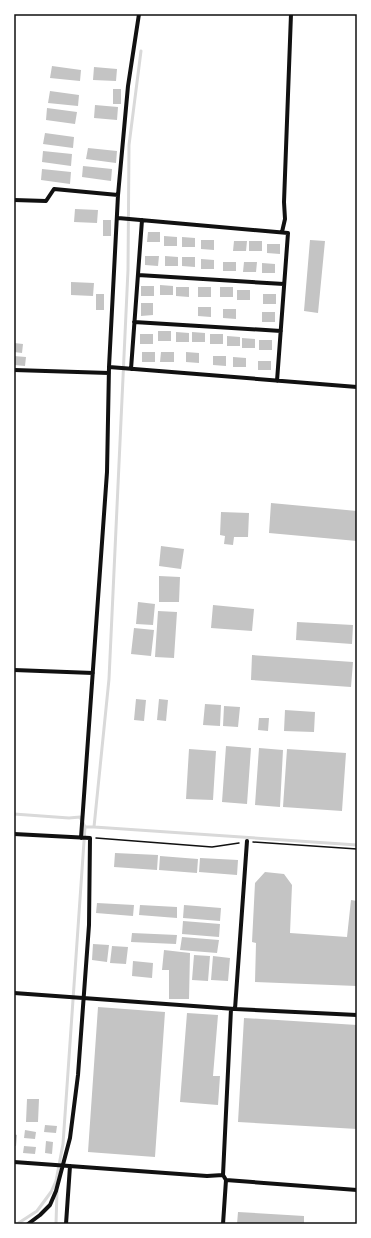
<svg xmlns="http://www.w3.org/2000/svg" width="371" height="1238" viewBox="0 0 371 1238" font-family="'Crimson Pro',serif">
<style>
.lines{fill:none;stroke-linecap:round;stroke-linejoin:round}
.stream{stroke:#d9d9d9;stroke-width:3}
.building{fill:#c4c4c4}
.path{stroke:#111;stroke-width:1.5}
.minor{stroke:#111;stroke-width:4}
.neatline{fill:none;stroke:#111;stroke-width:1.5}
</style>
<rect width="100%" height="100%" fill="#fff"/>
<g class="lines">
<path class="stream" d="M14,814L69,818L80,817L85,827L63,1144L56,1181L51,1192L37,1211L17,1224
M85,827H94L357,845
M94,827L109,679L128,270L129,145L141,51
M56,1224L57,1191"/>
</g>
<path class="building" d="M52,66L81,70L80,81L50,78Z
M94,67L117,69L116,81L93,80Z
M113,89H121V104H113Z
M50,91L79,95L78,106L48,103Z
M95,105L118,107L117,120L94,118Z
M47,108L77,112L75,124L46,120Z
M45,133L74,137L73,148L43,144Z
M88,148L117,151L116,163L86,159Z
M43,151L72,154L71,166L42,162Z
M83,166L112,169L111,181L82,177Z
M42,169L71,172L70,184L41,180Z
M75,209L98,210L97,223L74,222Z
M103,220H111V236H103Z
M148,232H160V242H147Z
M164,236L177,237V246H164Z
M182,237L195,238V247H182Z
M201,240H214V250L201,249Z
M310,240L325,241L318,313L304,311Z
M234,241H247L246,251H233Z
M249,241H262V251H249Z
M267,244H280V254L267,253Z
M145,256H159L158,266L145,265Z
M165,256L178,257V266H165Z
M182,257H195V267L182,266Z
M201,259L214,260V269H201Z
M223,262H236V271H223Z
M244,262H257L256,272H243Z
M262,263L275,264V273H262Z
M71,282L94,283L93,296L71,295Z
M160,285L173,286V295H160Z
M141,286H154V296H141Z
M176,287H189V297L176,296Z
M198,287H211V297H198Z
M220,287H233V297H220Z
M237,290H250V300H237Z
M96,294H104V310H96Z
M263,294H276V304H263Z
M141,303H153V315L141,316Z
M198,307H211V317L198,316Z
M223,309H236V319L223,318Z
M262,312H275V322H262Z
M158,331H171V341H158Z
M176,332L189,333V342H176Z
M192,332L205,333V342H192Z
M140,334H153V344H140Z
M210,334H223V344H210Z
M227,336L240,337V346H227Z
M242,338L255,339V348H242Z
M259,340H272V350H259Z
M14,343L23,344L22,353L14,352Z
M142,352H155V362H142Z
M161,352H174V362H160Z
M186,352L199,353V363L186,362Z
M14,356L26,357L25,366L14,365Z
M213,356H226V366L213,365Z
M233,357L246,358V367H233Z
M258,361H271V370H258Z
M271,503L357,511V541L269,533Z
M221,512L249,513L248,537H234L233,545L224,544L225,536L220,535Z
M161,546L184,549L181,569L159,566Z
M159,576L180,577L179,602H159Z
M138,602L155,604L153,625L136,624Z
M213,605L254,609L252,631L211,628Z
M158,611L177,612L174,658L155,657Z
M297,622L353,625L352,644L296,640Z
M134,628L154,630L151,656L131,654Z
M252,655L353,662L351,687L251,680Z
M136,699L146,700L144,721L134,720Z
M159,699L168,700L166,721L157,720Z
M205,704L221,705L220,726L203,725Z
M224,706L240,707L238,727L223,726Z
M285,710L315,712L314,732L284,731Z
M259,718H269L268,731L258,730Z
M226,746L251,748L247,804L222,802Z
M259,748L283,750L280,807L255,805Z
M189,749L216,751L213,800L186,799Z
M287,749L346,753L342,811L283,807Z
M115,853L158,855L157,870L114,867Z
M160,856L198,859L197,873L159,870Z
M200,858L238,860L237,875L199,872Z
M265,872L284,874L292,885L290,933L347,937L351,900L357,901V986L255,982L256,943L252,942L255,883Z
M97,903L134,905L133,916L96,913Z
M140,905L177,907V918L139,915Z
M184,905L221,908L220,921L183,918Z
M183,921L220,924L219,937L182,934Z
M132,933L177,935L176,944L131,942Z
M182,937L219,940L217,953L180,950Z
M93,944L109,945L107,962L92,960Z
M112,946L128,947L126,964L110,963Z
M164,950L190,953L189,999H169V970H162Z
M194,955L210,956L208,981L192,980Z
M213,956L230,958L228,981L211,980Z
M133,961L153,963L152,978L132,976Z
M98,1007L165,1012L155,1157L88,1152Z
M187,1013L218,1015L213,1076H220L218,1105L180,1102Z
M244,1018L357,1025V1129L238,1122Z
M27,1099H39L38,1122H26Z
M45,1125L57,1126L56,1133L44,1132Z
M25,1130L36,1132L35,1139L24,1138Z
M14,1134L17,1135L16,1146H14Z
M46,1141L53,1142L52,1154L45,1153Z
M24,1146L36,1147L35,1154L23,1153Z
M238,1212L304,1216V1224H237Z"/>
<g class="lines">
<path class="path" d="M96,838L212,847L239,843
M253,842L357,849"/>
<path class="minor" d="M14,200L46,201L54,189L118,195
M118,218L288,233L277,381
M282,232L285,219L284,202L291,14
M138,275L284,284
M134,322L281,331
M109,367L357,387
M131,369L142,220
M14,370L109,373
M14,670L93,673
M14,834L90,838L89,925L78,1075L70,1138L56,1191L50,1205L40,1215L28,1224
M81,838L107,472L109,367L118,195L128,86L139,14
M14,993L235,1009L247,841
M235,1009L357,1015
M14,1162L207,1176L223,1175
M226,1180L357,1190
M66,1224L70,1166
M223,1224L226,1180L223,1175L231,1009"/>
</g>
<rect width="371" height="1238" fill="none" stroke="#ffffff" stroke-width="30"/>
<rect x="15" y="15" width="341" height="1208" class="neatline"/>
</svg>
